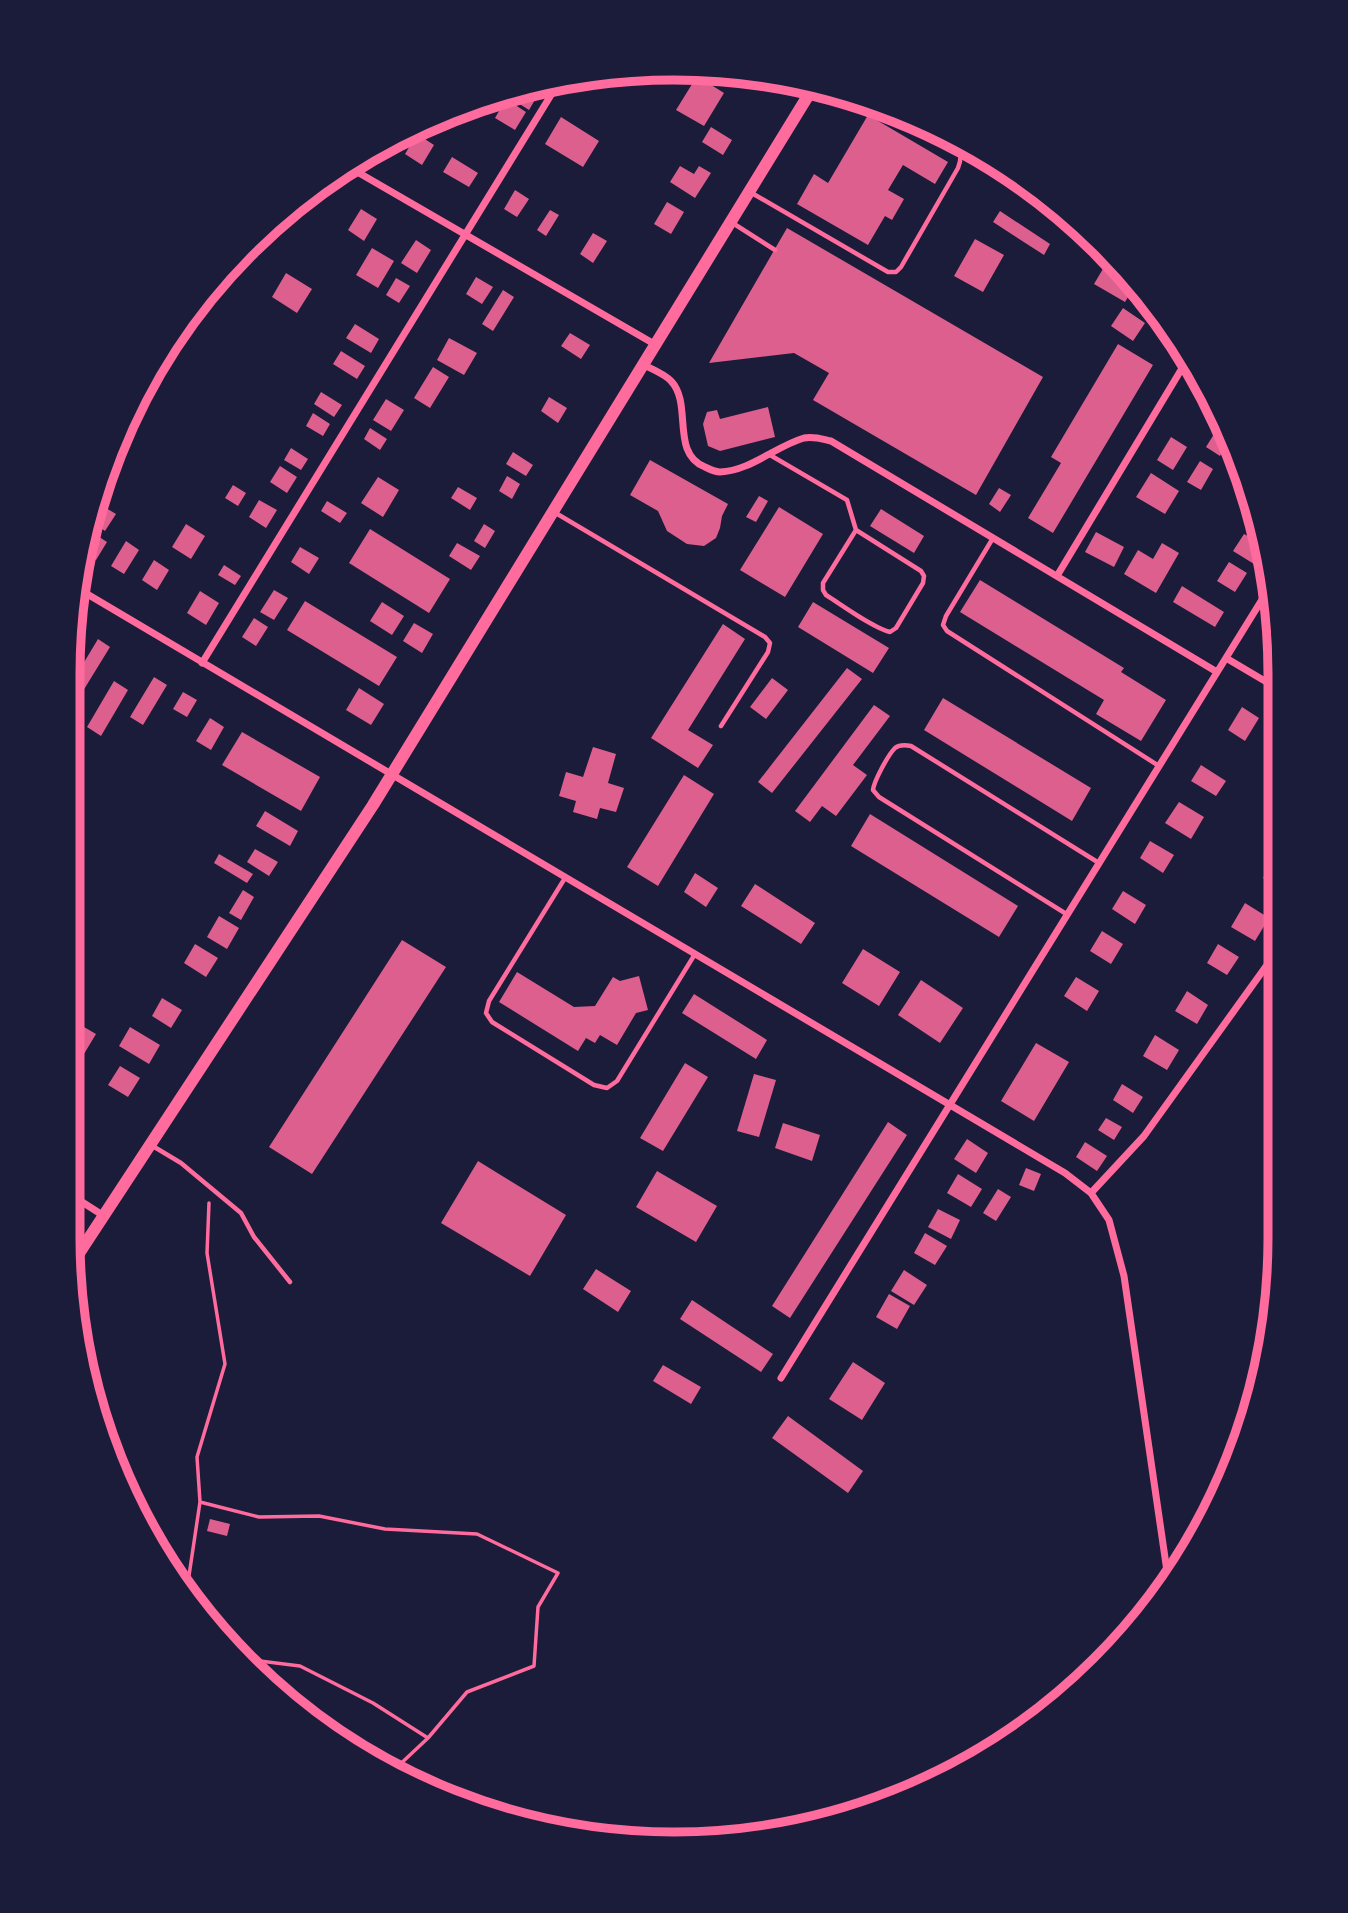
<svg xmlns="http://www.w3.org/2000/svg" width="1348" height="1913" viewBox="0 0 1348 1913" font-family="Lora,serif">
<style>
.building{fill:#dd5f8e}
.lines{fill:none;stroke-linecap:round;stroke-linejoin:round}
.path{stroke:#ff6b9d;stroke-width:3.5}
.service{stroke:#ff6b9d;stroke-width:4.5}
.minor{stroke:#ff6b9d;stroke-width:7}
.secondary{stroke:#ff6b9d;stroke-width:12}
.rim{fill:none;stroke:#ff6b9d;stroke-width:9}
</style>
<rect width="100%" height="100%" fill="#1b1b3a"/>
<path class="building" d="M697,76L724,93L704,126L676,110Z
M535,87L540,91L529,110L510,98L513,93Z
M506,99L526,112L515,130L495,118Z
M868,115L948,162L935,184L903,165L888,190L904,199L892,220L885,216L868,245L797,204L814,174L828,183Z
M561,117L599,141L583,167L545,144Z
M711,127L732,140L723,155L702,142Z
M417,134L434,145L422,165L405,154Z
M452,157L478,173L469,187L443,172Z
M680,166L694,174L699,166L711,173L695,198L670,182Z
M515,190L529,199L517,217L504,209Z
M667,202L684,212L671,234L654,224Z
M361,209L377,219L364,241L348,230Z
M550,210L559,215L546,236L537,230Z
M1000,211L1050,244L1044,255L993,222Z
M787,228L1043,377L976,495L813,400L829,373L794,353L709,363Z
M593,233L607,241L593,263L580,254Z
M975,239L1004,255L983,292L954,276Z
M416,240L431,250L417,273L401,263Z
M372,248L394,261L378,288L356,275Z
M1110,257L1129,274L1136,284L1125,302L1094,284Z
M286,273L312,289L297,313L272,297Z
M476,277L493,287L482,304L466,294Z
M396,278L410,286L399,303L386,295Z
M503,290L514,297L493,331L482,324Z
M1123,308L1145,323L1133,341L1111,326Z
M355,324L379,339L371,353L346,338Z
M570,333L590,345L581,359L561,346Z
M449,338L477,353L464,375L437,360Z
M1118,344L1153,365L1053,533L1028,518L1061,463L1051,457Z
M341,351L365,366L357,379L333,364Z
M433,367L449,377L430,408L414,398Z
M1204,387L1217,406L1218,407L1199,397Z
M321,392L342,405L334,417L314,404Z
M549,397L567,408L558,423L541,411Z
M386,399L404,410L391,431L373,420Z
M768,407L775,437L720,451L708,446L703,424L707,412L717,410L720,419Z
M313,413L330,424L323,436L306,426Z
M1219,426L1224,429L1228,442L1220,456L1206,447Z
M370,428L387,439L380,450L364,439Z
M1171,437L1187,447L1173,470L1157,460Z
M291,448L308,459L301,470L284,460Z
M513,452L533,465L526,476L506,464Z
M650,460L728,504L722,516L720,528L716,538L704,546L687,544L667,531L658,511L630,495Z
M1200,461L1213,469L1201,490L1187,482Z
M280,466L297,477L287,493L270,482Z
M1151,473L1179,491L1165,514L1136,497Z
M507,476L520,484L512,499L499,491Z
M378,477L399,490L383,517L361,503Z
M233,485L246,493L238,506L225,498Z
M458,487L477,498L470,510L451,498Z
M999,488L1011,495L1000,512L989,504Z
M759,496L768,501L756,522L746,517Z
M259,500L277,510L266,528L249,517Z
M327,501L347,513L340,523L321,511Z
M101,505L116,514L105,531L92,522Z
M779,507L823,534L785,597L740,570Z
M881,509L924,536L914,553L870,526Z
M186,524L205,536L191,559L172,547Z
M484,524L495,531L485,548L474,541Z
M370,529L450,579L429,613L349,563Z
M90,531L107,542L96,560L82,551Z
M1096,532L1124,547L1114,567L1085,552Z
M1244,534L1259,542L1261,552L1254,564L1233,551Z
M126,541L139,550L124,574L111,566Z
M457,543L480,556L471,570L449,556Z
M1162,543L1179,553L1156,593L1124,574L1138,550L1153,559Z
M300,547L319,558L309,574L291,562Z
M154,560L169,570L157,590L142,580Z
M1229,562L1247,573L1235,592L1217,581Z
M224,565L241,576L235,585L218,575Z
M980,580L1124,668L1121,672L1166,700L1141,741L1096,714L1104,700L960,612Z
M1182,586L1224,612L1215,627L1173,602Z
M274,590L288,598L274,620L260,612Z
M200,591L219,603L206,625L187,613Z
M305,601L397,657L379,686L287,630Z
M382,602L404,616L392,635L370,621Z
M813,602L889,648L873,673L798,627Z
M254,618L268,627L256,646L242,637Z
M414,623L433,634L422,653L403,641Z
M74,624L86,632L73,654L70,653Z
M723,624L745,639L688,730L713,745L698,768L651,738Z
M98,639L110,647L83,691L71,684Z
M847,668L862,679L772,793L758,782Z
M154,677L167,685L143,725L130,717Z
M772,678L788,690L766,719L750,707Z
M114,681L128,690L101,736L87,727Z
M359,688L384,704L371,725L346,710Z
M183,692L197,700L187,717L173,709Z
M943,698L1091,788L1072,821L924,730Z
M874,705L890,716L853,765L867,775L836,816L822,806L810,822L795,811Z
M1242,707L1259,718L1245,741L1228,730Z
M210,718L224,727L211,750L196,741Z
M242,732L320,777L301,811L222,765Z
M593,747L616,754L608,783L624,788L616,812L600,808L597,819L573,812L576,801L559,796L566,772L583,777Z
M1201,765L1226,781L1216,796L1191,781Z
M684,775L714,794L658,886L627,867Z
M1179,802L1204,817L1191,839L1165,823Z
M265,811L298,831L290,846L256,826Z
M870,814L1018,906L999,937L851,846Z
M1150,841L1174,855L1163,873L1140,858Z
M255,849L278,862L269,876L247,862Z
M219,854L253,874L247,883L214,863Z
M1276,857V886L1263,878Z
M695,873L718,888L706,907L684,892Z
M755,884L815,923L801,944L741,906Z
M243,890L254,897L241,920L229,913Z
M1123,891L1146,905L1135,924L1112,909Z
M1245,903L1269,918L1255,941L1231,927Z
M219,916L239,928L227,949L207,937Z
M1102,931L1123,944L1111,964L1090,951Z
M402,940L446,967L312,1174L269,1147Z
M195,944L218,958L206,977L184,963Z
M1218,944L1239,957L1227,975L1207,963Z
M863,949L900,972L879,1006L842,983Z
M517,972L574,1007L595,1006L613,977L620,981L639,976L648,1010L636,1013L617,1045L600,1035L595,1043L586,1038L578,1051L499,1002Z
M1076,977L1099,991L1087,1011L1064,996Z
M921,980L963,1008L940,1043L898,1015Z
M1187,991L1208,1005L1197,1024L1175,1011Z
M694,994L767,1040L756,1059L682,1013Z
M162,998L182,1010L171,1028L152,1016Z
M72,1020L96,1034L81,1059L68,1052V1026Z
M130,1027L160,1045L149,1064L119,1046Z
M1155,1035L1179,1050L1167,1070L1143,1056Z
M1036,1043L1069,1062L1034,1121L1001,1101Z
M685,1063L708,1077L663,1151L640,1138Z
M120,1066L140,1078L128,1097L108,1085Z
M754,1074L776,1080L759,1137L737,1131Z
M68,1081L81,1089L68,1110Z
M1122,1084L1143,1097L1133,1113L1113,1100Z
M1106,1118L1122,1127L1114,1140L1098,1130Z
M888,1122L907,1135L790,1318L772,1306Z
M783,1123L820,1135L812,1161L775,1148Z
M967,1139L988,1153L976,1173L954,1159Z
M1085,1142L1107,1156L1097,1171L1076,1157Z
M478,1161L566,1215L530,1276L441,1223Z
M1026,1168L1041,1174L1034,1191L1019,1185Z
M657,1171L717,1206L696,1242L636,1207Z
M958,1174L982,1189L971,1207L947,1193Z
M998,1189L1011,1197L996,1221L983,1213Z
M938,1209L960,1220L951,1239L928,1227Z
M925,1233L947,1246L935,1265L914,1253Z
M596,1269L631,1291L618,1312L583,1289Z
M904,1270L927,1285L914,1305L891,1291Z
M889,1294L910,1306L897,1329L876,1317Z
M692,1300L773,1354L761,1372L680,1319Z
M853,1362L885,1383L862,1420L829,1399Z
M663,1365L701,1387L691,1404L653,1381Z
M788,1416L863,1471L848,1493L772,1438Z
M210,1519L230,1524L227,1536L207,1531Z"/>
<g class="lines">
<path class="path" d="M200,1502L259,1517L319,1516L385,1529L477,1534L558,1573L538,1607L534,1666L467,1692L428,1738L395,1769
M185,1592L187,1589L200,1502L197,1457L225,1364L207,1253L209,1203
M244,1659L300,1666L373,1703L428,1738"/>
<path class="service" d="M750,192L888,272H896L901,267L958,168C962,158 961,151 958,141
M731,222L775,250
M770,455L847,500L856,530L823,583V590L826,595C842,605 873,628 890,632L896,628L923,583L924,576L921,571L856,530
M554,512L765,637L770,643L768,652L721,726
M993,538L946,616L943,625L947,631L1159,766
M565,878L489,1001L486,1013L492,1022L594,1085L607,1088L617,1081L695,954
M1068,915L879,797L873,790C874,781 888,755 895,748C900,744 906,745 911,746L1099,863
M151,1145L181,1163L241,1213L254,1237L290,1282"/>
<path class="minor" d="M347,166L656,345
M644,365C652,369 665,374 671,381C693,404 670,453 705,467C709,469 715,472 720,472C750,471 776,446 804,438C814,436 822,439 831,441L1217,672
M1057,576L1184,365
M77,588L1065,1173L1091,1193L1109,1220L1124,1276L1169,1585
M1226,658L1275,687
M202,663L559,82
M68,1193L104,1216
M1091,1193L1144,1136L1277,951
M781,1378L1271,585"/>
<path class="secondary" d="M72,1264L373,805L814,86"/>
</g>
<path d="M0 0H1348V1913H0ZM674 80H674A594 594 0 0 1 1268 674V1238A594 594 0 0 1 674 1832H674A594 594 0 0 1 80 1238V674A594 594 0 0 1 674 80Z" fill="#1b1b3a" fill-rule="evenodd"/>
<path class="rim" d="M674 80H674A594 594 0 0 1 1268 674V1238A594 594 0 0 1 674 1832H674A594 594 0 0 1 80 1238V674A594 594 0 0 1 674 80Z"/>
</svg>
